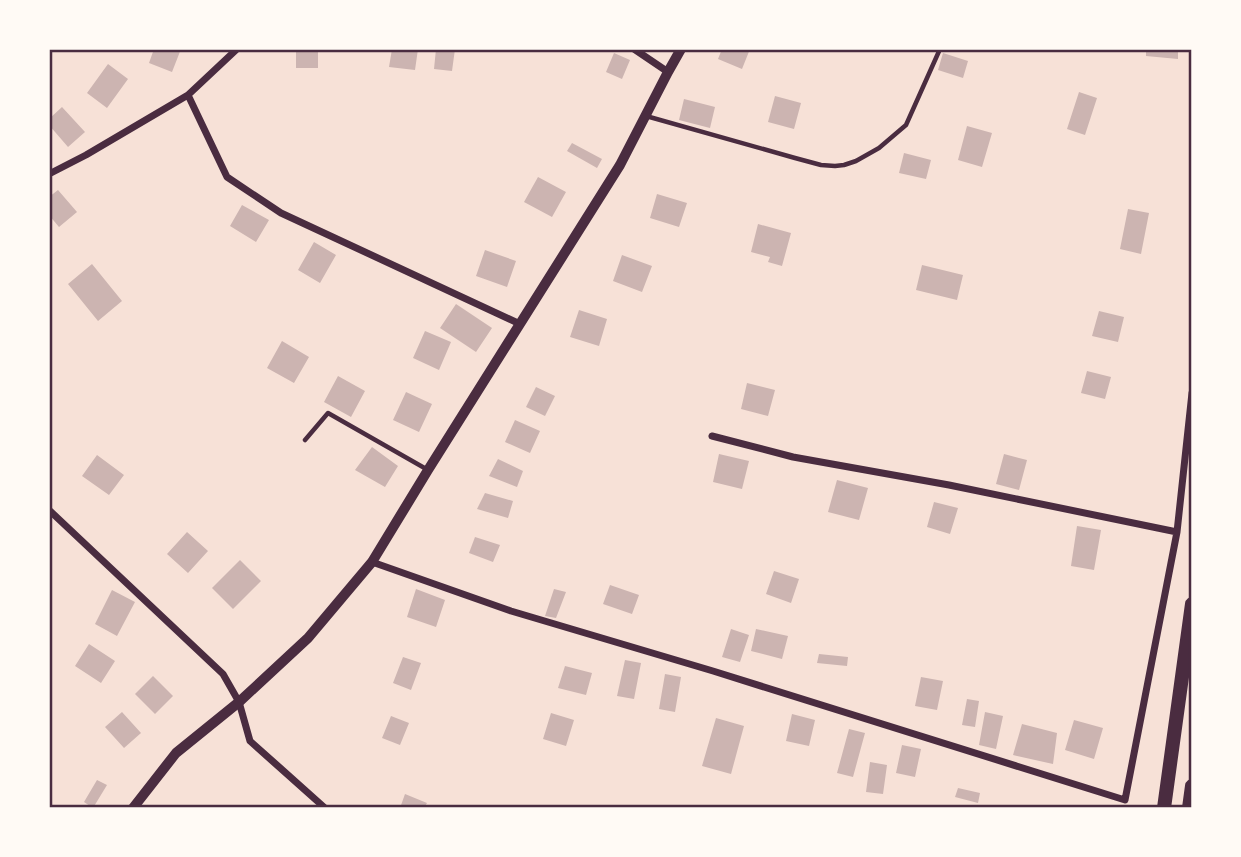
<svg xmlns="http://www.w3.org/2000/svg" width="1241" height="857" viewBox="0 0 1241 857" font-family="'Nunito Sans',sans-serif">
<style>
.building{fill:#ccb4b1}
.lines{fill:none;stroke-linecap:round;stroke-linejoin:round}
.service{stroke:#4a2c40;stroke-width:4.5}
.minor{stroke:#4a2c40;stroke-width:7}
.tertiary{stroke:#4a2c40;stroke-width:10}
.trunk{stroke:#4a2c40;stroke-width:14}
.neatline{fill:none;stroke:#4a2c40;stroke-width:2.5}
</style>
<rect width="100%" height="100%" fill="#f7e1d7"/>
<path class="building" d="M154,49H181L172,72L149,63Z
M296,49H318V68H296Z
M392,49H418L415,70L389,67Z
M436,49H455L452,71L434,69Z
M722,49H750L742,69L718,59Z
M1146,49H1178V59L1146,56Z
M614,53L630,60L622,79L606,72Z
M943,53L968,61L963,78L938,70Z
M108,64L128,79L107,108L87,93Z
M1079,92L1097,98L1085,135L1067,129Z
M775,96L801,103L794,129L768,122Z
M684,99L715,107L710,128L679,120Z
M62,107L85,132L68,147L49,125V119Z
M967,126L992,133L982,167L958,160Z
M572,143L602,159L597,168L567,151Z
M904,153L931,160L926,179L899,173Z
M538,177L566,192L552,217L524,202Z
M58,190L77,212L59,227L49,215V197Z
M657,194L687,203L679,227L650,218Z
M242,205L269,220L256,242L230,226Z
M1128,209L1149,213L1141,254L1120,249Z
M758,224L791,233L782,266L768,262L770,257L751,252Z
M314,242L336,255L320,283L298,270Z
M485,250L516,261L507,287L476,276Z
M622,255L652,266L642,292L613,281Z
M92,264L122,301L98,321L68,284Z
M922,265L963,275L957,300L916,290Z
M456,304L492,328L476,352L440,328Z
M579,310L607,319L599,346L570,337Z
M1099,311L1124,317L1118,342L1092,336Z
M425,331L451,342L439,370L413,358Z
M282,341L309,357L294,383L267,368Z
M1087,371L1111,377L1105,399L1081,393Z
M338,376L365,391L351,417L324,402Z
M747,383L775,390L768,416L741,409Z
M536,387L555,396L545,416L526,407Z
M406,392L432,404L419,432L393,420Z
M515,420L540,431L530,453L505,442Z
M372,447L398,466L385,487L355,470Z
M719,454L749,461L742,489L713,482Z
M1004,454L1027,460L1019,490L996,484Z
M97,455L124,475L109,495L82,476Z
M498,459L523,471L517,487L489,476Z
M837,480L868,488L859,520L828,512Z
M485,493L513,501L508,518L477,509Z
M934,502L958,508L950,534L927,527Z
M1077,526L1101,530L1094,570L1071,566Z
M187,532L208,551L188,573L167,554Z
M475,537L500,545L493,562L469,553Z
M240,560L261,581L233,609L212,588Z
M774,571L799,579L791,603L766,594Z
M610,585L639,595L632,614L603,604Z
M416,589L445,600L436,627L407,617Z
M554,589L566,592L556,618L545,616Z
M112,590L135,602L117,636L95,624Z
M731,629L749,635L740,662L722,657Z
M756,629L788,636L782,659L751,651Z
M89,644L115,661L101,683L75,666Z
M819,654L848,657L847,666L817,663Z
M403,657L421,663L411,690L393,683Z
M625,660L641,663L634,699L617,696Z
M565,666L592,673L586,695L558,688Z
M665,674L681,677L675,712L659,709Z
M153,676L173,696L155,714L135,694Z
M921,677L943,681L937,710L915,706Z
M967,699L979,701L975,727L962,725Z
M122,712L141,733L124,748L105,727Z
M985,712L1003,716L996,749L979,745Z
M551,713L574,720L566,746L543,739Z
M792,714L815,720L809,746L786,741Z
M391,716L409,723L400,745L382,738Z
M716,718L744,726L731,774L702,766Z
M1074,720L1103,728L1094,759L1065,750Z
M1022,724L1057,733L1053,764L1013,755Z
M849,729L865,733L853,777L837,773Z
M902,745L921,749L915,777L896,773Z
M870,762L887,765L883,794L866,792Z
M97,780L107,785L93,808L84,802Z
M958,788L980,793L978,803L955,797Z
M405,794L427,803L424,808H400Z"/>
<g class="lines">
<path class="service" d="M646,116L795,158L821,165L835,166L844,165L856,161L879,148L906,125L940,49
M305,440L328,413L428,470"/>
<path class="minor" d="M634,49L668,72
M188,95L227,177L281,213L520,324
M49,174L86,155L188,95L237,49
M712,436L793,457L949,485L1177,532
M49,510L223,674L239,702L250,741L325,808
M372,562L511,611L713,671L1125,800L1177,532L1192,393"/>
<path class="tertiary" d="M133,808L176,753L239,702L308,638L372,562L428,470L620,165L668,72L681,49"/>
<path class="trunk" d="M1164,808L1192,604
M1189,808L1192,786"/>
</g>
<rect width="1241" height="857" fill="none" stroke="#fffaf5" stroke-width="102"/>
<rect x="51" y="51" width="1139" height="755" class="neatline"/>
</svg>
